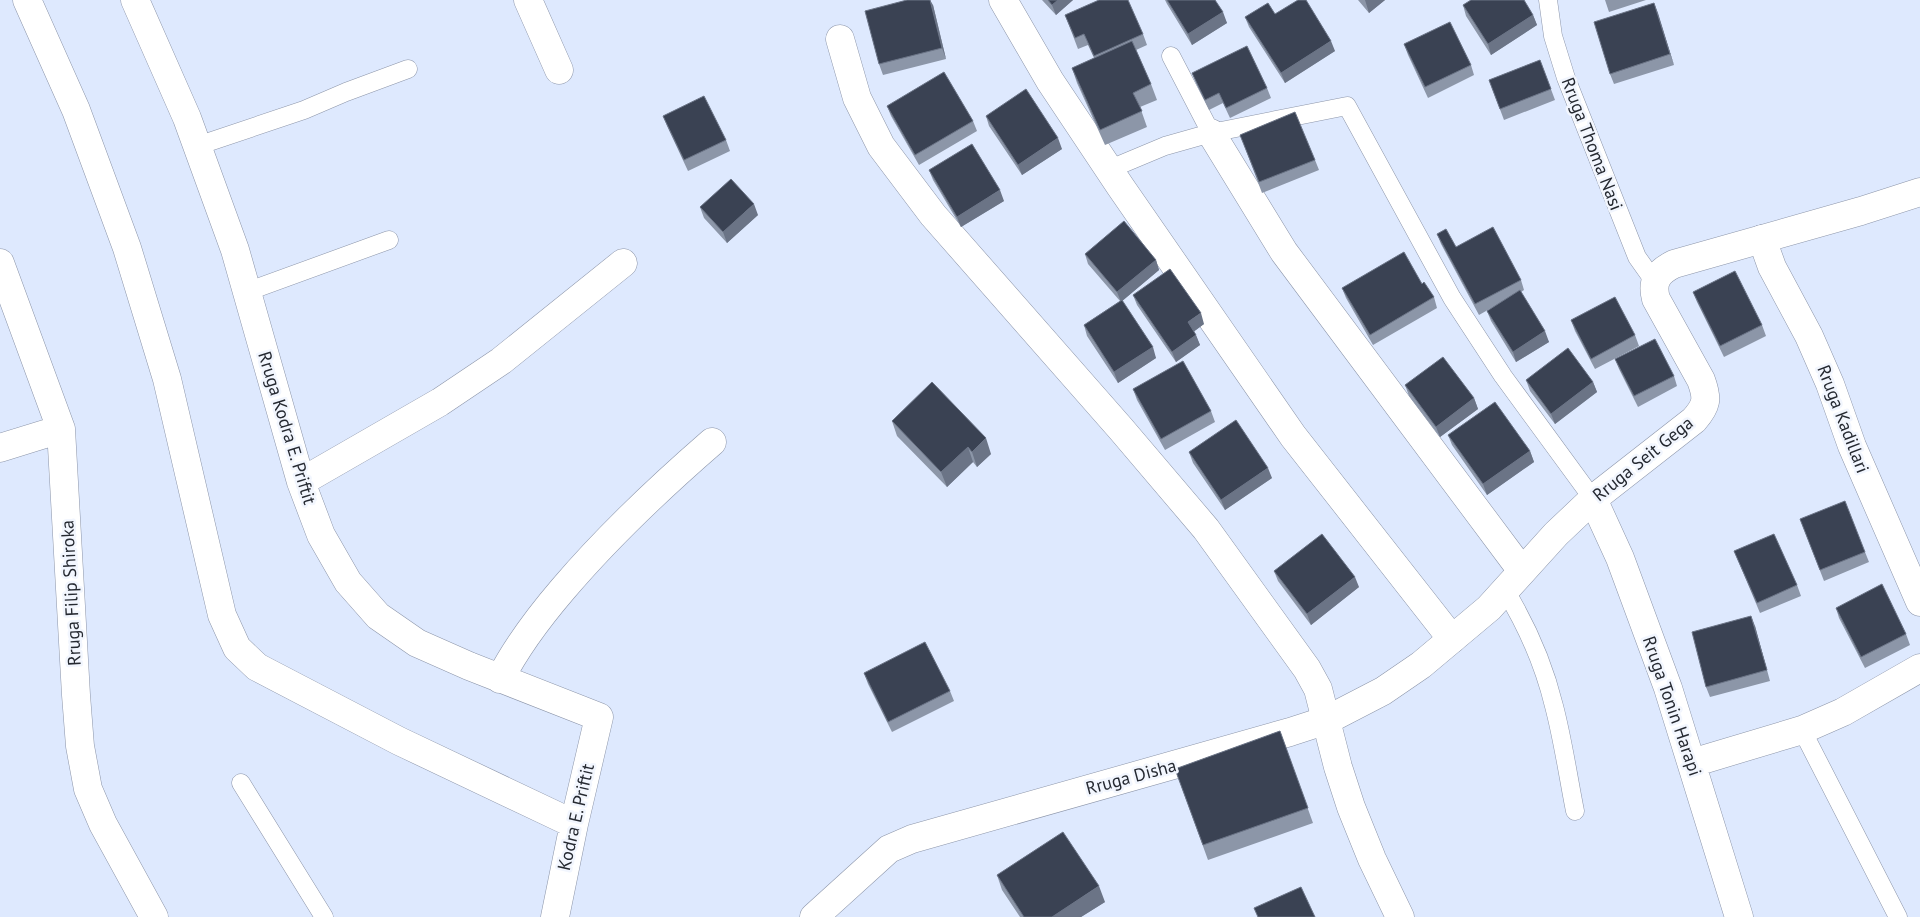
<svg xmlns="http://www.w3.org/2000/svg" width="1920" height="917" viewBox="0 0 1920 917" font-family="'PT Sans',sans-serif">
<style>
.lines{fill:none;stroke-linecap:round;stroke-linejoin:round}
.service-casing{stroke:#8c95a9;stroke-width:19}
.minor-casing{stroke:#8c95a9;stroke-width:29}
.tertiary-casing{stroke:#8c95a9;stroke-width:29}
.service{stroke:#fff;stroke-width:18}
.minor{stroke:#fff;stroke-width:28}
.tertiary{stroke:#fff;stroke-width:28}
.wall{fill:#8c96a8}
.shaded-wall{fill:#6b7486}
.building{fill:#3a4253;stroke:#6b7486}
.labels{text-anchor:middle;stroke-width:5;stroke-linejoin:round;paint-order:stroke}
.street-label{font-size:18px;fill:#252931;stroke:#f2f6fe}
</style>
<rect width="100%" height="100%" fill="#dee9fe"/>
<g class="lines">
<defs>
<path id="service" d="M1548,0L1553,36L1566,78L1637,257L1654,281
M1171,56L1211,133
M197,146L304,110L346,92L408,69
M1110,169L1165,146L1211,133L1347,106L1452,298L1503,376L1593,499
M246,292L389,240
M1505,590C1527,626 1544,665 1554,706C1563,740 1568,776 1575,811
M1802,730L1898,917
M241,783L324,917"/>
<path id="minor" d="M27,0L76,110L127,248L167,379L222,615L237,648L257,667L399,741L574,824
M135,0L187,118L235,250L301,482L321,535L348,582L378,616L417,643L469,666L599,717L574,824L555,917
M528,0L559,70
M1003,0L1050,81L1120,186L1293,436L1452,639
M840,39L857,98L881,146L933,215L1121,429L1206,529L1307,669L1318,689L1338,767L1351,807L1372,859L1400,917
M1211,133L1284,252L1522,571
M1762,239L1772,267L1809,336L1830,384L1852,446L1920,602
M0,263L61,429L76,695L80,746L88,789L103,824L154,917
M0,448L61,429
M301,482L440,402L501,361L623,263
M1593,499L1620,558L1668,688L1739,917
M500,679C517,646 539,617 563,589C609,535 659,488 712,442
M1692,763L1802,730L1843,712L1920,668"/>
<path id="tertiary" d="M814,917L889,849L912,839L1290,732L1327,720L1383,691L1421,665L1489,608L1556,534L1593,499L1694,420C1707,405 1708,399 1701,380L1656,299C1651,281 1658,272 1674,264L1861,211L1920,192"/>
</defs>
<use href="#service" class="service-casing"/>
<use href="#minor" class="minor-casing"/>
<use href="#tertiary" class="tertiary-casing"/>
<use href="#service" class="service"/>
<use href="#minor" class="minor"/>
<use href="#tertiary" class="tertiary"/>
</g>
<path class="wall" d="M1042,0H1073L1056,15Z
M1165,0H1215L1227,23L1192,45L1167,4Z
M1358,0H1385L1369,13Z
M1605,0H1646L1609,12Z
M1654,3L1674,65L1614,84L1610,74Z
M933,5L946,59L883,75L879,64Z
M1463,5L1533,15L1537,25L1491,55L1466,16Z
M1275,14L1335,51L1285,83L1249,27L1245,17Z
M1065,15L1143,34L1147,45L1136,50L1151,84L1157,100L1140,107L1147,127L1105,145L1077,83L1072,68L1094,58L1088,45L1078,49Z
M1404,44L1471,65L1474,75L1428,98L1408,55Z
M1540,60L1555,100L1504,120L1489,80Z
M1192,73L1267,88L1271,98L1230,118L1223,103L1209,110L1196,83Z
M887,106L973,121L977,131L919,165L891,116Z
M663,116L726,140L730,151L688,171L667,126Z
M986,116L1062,149L1022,175L989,126Z
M1244,145L1315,160L1319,170L1262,193Z
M929,170L1004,201L961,227L933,180Z
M700,207L758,215L727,243L704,218Z
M1437,234L1456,247L1521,280L1524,290L1521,292L1549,342L1516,362L1491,321L1487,311L1493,307L1479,315L1441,244Z
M1085,254L1156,260L1159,270L1122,301L1156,358L1118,383L1087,336L1084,325L1120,301L1088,264Z
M1422,284L1434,297L1437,308L1373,345L1346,298L1342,288Z
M1693,292L1762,325L1766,336L1724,357L1697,302Z
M1133,295L1204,324L1194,331L1200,345L1176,362L1137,305Z
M1571,320L1635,335L1639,346L1595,369L1575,331Z
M1615,359L1674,376L1677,386L1638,407L1619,369Z
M1526,380L1593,382L1597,392L1555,424L1530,391Z
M1405,385L1474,398L1478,409L1440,437L1409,396Z
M1133,389L1211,411L1215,422L1165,450L1137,400Z
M892,421L991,454L977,467L973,462L947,487L897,436Z
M1448,435L1530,451L1534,462L1487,495L1452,445Z
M1189,452L1272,478L1225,510L1193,463Z
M1800,519L1865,552L1869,562L1824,581Z
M1734,551L1797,585L1801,596L1760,613Z
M1274,571L1359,587L1311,625L1278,581Z
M1836,608L1906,634L1910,645L1865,668L1839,618Z
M1755,626L1770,681L1710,697L1706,687Z
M864,673L950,691L954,701L892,732L868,684Z
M1280,731L1313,823L1208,860L1175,769Z
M997,875L1105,902L1081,917H1020L1002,890Z"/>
<path class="shaded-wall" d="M930,0L933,5L946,59L942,48Z
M1058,0H1073L1056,15L1052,5Z
M1365,0H1385L1369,13Z
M1654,3L1658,13L1674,65L1670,54Z
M1223,12L1227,23L1192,45L1188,34Z
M1533,15L1537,25L1491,55L1488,44Z
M1331,41L1335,51L1285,83L1281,73Z
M1058,138L1062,149L1022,175L1018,165Z
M1000,190L1004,201L961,227L957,217Z
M754,204L758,215L727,243L723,232Z
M1156,260L1159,270L1121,302L1117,292Z
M1201,313L1204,324L1192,333L1188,322Z
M1545,331L1549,342L1516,362L1513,352Z
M1196,335L1200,345L1176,362L1172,352Z
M1153,347L1156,358L1118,383L1114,372Z
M1593,382L1597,392L1555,424L1551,414Z
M1474,398L1478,409L1440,437L1436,427Z
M986,438L991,454L977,467L972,452Z
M968,447L973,462L947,487L941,472Z
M1530,451L1534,462L1487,495L1483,484Z
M1268,468L1272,478L1225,510L1221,500Z
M1355,577L1359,587L1311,625L1307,614Z
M1751,616L1755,626L1770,681L1767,670Z
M1099,886L1105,902L1081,917H1052Z"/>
<path class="building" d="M907,0H930L942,48L879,64L865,11Z
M1048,0H1058L1052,5Z
M1099,0H1128L1143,34L1094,56L1084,34L1075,38L1065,15Z
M1167,0H1215L1223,12L1188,34Z
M1298,0H1306L1331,41L1281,73L1245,17L1268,3L1275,14Z
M1471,0H1524L1533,15L1488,44L1463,5Z
M1654,3L1670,54L1610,74L1594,22Z
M1450,22L1471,65L1425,87L1404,44Z
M1132,41L1151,84L1133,93L1142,111L1100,130L1072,68Z
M1247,46L1267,88L1226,108L1219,93L1205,100L1192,73Z
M1540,60L1551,89L1500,109L1489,80Z
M944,72L973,121L915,155L887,106Z
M1026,89L1058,138L1018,165L986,116Z
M704,96L726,140L684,160L663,116Z
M1295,112L1315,160L1259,182L1240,135Z
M972,144L1000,190L957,217L929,170Z
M731,179L754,204L723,232L700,207Z
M1124,221L1156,260L1117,292L1085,254Z
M1493,227L1521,280L1475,304L1437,234L1446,229L1456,247Z
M1404,252L1422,284L1424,282L1434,297L1370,335L1342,288Z
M1170,269L1201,313L1188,322L1196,335L1172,352L1133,295Z
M1735,271L1762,325L1720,346L1693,292Z
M1520,290L1545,331L1513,352L1487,311Z
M1615,297L1635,335L1591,359L1571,320Z
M1122,300L1153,347L1114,372L1084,325Z
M1655,339L1674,376L1634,396L1615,359Z
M1568,348L1593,382L1551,414L1526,380Z
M1443,357L1474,398L1436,427L1405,385Z
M1183,361L1211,411L1161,439L1133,389Z
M932,382L986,438L972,452L968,447L941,472L892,421Z
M1495,402L1530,451L1483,484L1448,435Z
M1236,420L1268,468L1221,500L1189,452Z
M1845,501L1865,552L1820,570L1800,519Z
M1322,534L1355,577L1307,614L1274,571Z
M1774,534L1797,585L1757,603L1734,551Z
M1882,584L1906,634L1861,657L1836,608Z
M1751,616L1767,670L1706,687L1692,632Z
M925,642L950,691L888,722L864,673Z
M1280,731L1308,808L1203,845L1175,769Z
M1063,832L1099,886L1052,917H1024L997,875Z
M1301,887L1315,917H1258L1254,908Z"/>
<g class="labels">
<g class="street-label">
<text transform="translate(1592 144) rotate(69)" y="6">Rruga Thoma Nasi</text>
<text transform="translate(1843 419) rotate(69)" y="6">Rruga Kadillari</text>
<text transform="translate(287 428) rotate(73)" y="6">Rruga Kodra E. Priftit</text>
<text transform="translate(1643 459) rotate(-39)" y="6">Rruga Seit Gega</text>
<text transform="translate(71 593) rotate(-93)" y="6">Rruga Filip Shiroka</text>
<text transform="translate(1672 706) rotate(71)" y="6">Rruga Tonin Harapi</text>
<text transform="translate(1131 777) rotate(-15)" y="6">Rruga Disha</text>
<text transform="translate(576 817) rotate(-77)" y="6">Kodra E. Priftit</text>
</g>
</g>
</svg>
